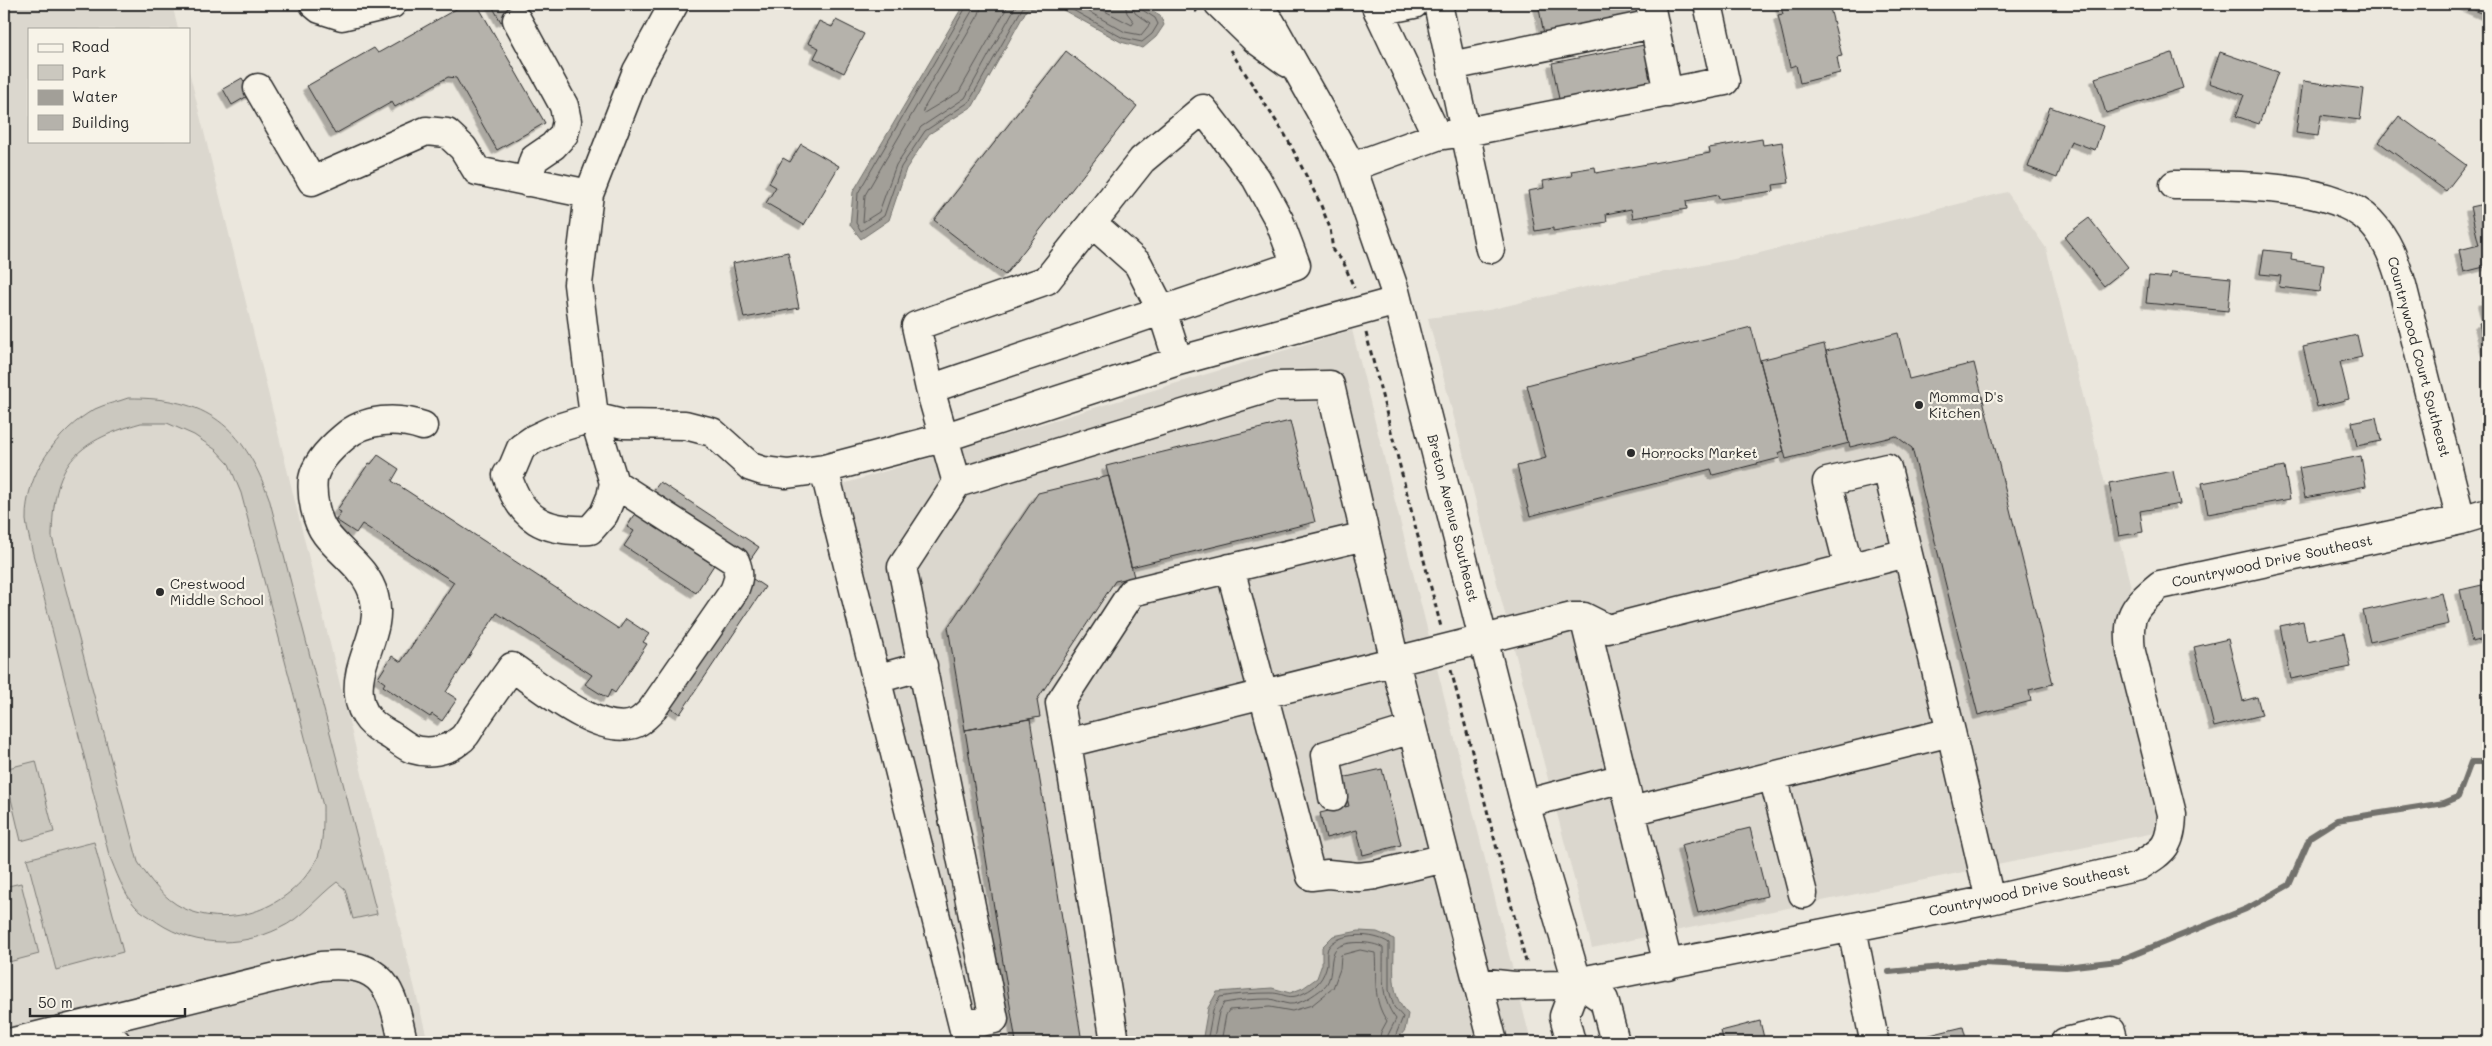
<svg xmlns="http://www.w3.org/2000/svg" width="2492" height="1046" viewBox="0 0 2492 1046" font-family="Mali,sans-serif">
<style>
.built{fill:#dbd7ce}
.green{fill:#cbc8bf;stroke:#7b7a75;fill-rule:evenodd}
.water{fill:#a29f98;stroke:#72716c}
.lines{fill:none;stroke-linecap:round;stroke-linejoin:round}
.shore{stroke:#5b5957;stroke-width:1}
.stream{stroke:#72716c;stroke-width:6}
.building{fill:#b5b2ab;stroke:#2b2b2b;filter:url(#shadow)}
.minor-casing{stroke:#2b2b2b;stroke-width:31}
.major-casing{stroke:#2b2b2b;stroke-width:31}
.path{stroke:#2b2b2b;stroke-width:3;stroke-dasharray:5 4;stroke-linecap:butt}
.minor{stroke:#f7f3e8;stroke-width:28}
.major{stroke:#f7f3e8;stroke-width:28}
.poi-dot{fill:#2b2b2b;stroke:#f7f3e8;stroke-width:2}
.labels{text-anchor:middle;stroke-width:4.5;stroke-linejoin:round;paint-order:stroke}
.street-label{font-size:14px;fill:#2b2b2b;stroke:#f7f3e8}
.poi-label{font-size:14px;fill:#2b2b2b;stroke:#f7f3e8;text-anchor:start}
</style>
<defs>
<filter id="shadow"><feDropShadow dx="-4.5" dy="4.5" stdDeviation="0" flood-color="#0004"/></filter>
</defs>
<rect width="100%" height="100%" fill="#ebe7dd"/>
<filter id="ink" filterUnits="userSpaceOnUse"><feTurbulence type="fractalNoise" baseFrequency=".02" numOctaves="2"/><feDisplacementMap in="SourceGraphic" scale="10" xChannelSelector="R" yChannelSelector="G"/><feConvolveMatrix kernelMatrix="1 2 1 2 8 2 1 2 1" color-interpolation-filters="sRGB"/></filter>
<g filter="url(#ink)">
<path class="built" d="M4,4H172L178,29H29V141H189V71L428,1042H4Z
M2007,192L2046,248L2174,759L2188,826L1592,948L1428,318L1489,310L1594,285L1735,259Z
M1352,330L1531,1042H963L843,484Z"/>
<path class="green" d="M128,398C207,397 243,426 269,498L377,914L353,919L345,889L337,882C318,896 301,919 280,928C237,949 189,947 150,917C145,914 139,910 135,906C123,892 116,871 109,855L32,550C30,540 27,530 26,520C25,475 57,430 95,409C105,404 118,402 128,398ZM141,423H167L194,435L216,450L229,464L241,493L323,806C323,823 324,848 315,863C288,908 232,930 183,908C164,899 149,879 138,862L52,537C53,466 73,442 141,423Z
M36,761L54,832L21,841L4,769Z
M94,842L123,952L56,970L27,859Z
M21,883L39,954L5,963L4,887Z"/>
<path class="water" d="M964,4H1140L1160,15L1164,25L1156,37L1143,48L1121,42L1056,6L1027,9L973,106L929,134L906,169L889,220L861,239L850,225L853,192Z
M1359,931L1377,932L1394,939C1395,965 1388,995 1408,1014L1405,1030L1398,1039V1042H1202L1208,1008L1217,992L1272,988L1290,993L1303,988L1317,978L1322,964V947L1333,936Z"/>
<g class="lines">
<path class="shore" d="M968,4L858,193L856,223L861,231L884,216L901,167L925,131L969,102L1023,7L1032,4
M974,4L972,11L865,195L863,222L879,212L896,165L921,127L965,98L1017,4
M982,4L979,14L923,110L924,113L959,92L1009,4
M1062,4L1123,38L1142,42L1152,34L1158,24L1155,18L1141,9L1139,4
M1075,4L1125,32L1141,35L1150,24L1135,13L1132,4
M1091,4L1132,25L1134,22L1127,13L1125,4
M1207,1042L1213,1010L1220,997C1236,994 1254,993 1271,993C1285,993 1288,1001 1304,993C1317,987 1324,978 1327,964C1327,959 1326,953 1328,948C1338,931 1375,933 1389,943V990L1394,1007L1403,1017L1393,1042
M1213,1042L1219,1012L1224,1003C1239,1000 1255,999 1270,999C1276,1000 1282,1003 1289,1004C1300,1005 1314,995 1323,988C1334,979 1329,963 1334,952C1339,939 1374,941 1383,948C1384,974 1379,997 1396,1019L1388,1035L1387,1042
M1221,1042L1226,1015L1229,1010L1270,1007L1292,1011L1312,1005L1333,988L1340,969L1341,955L1360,950L1375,953C1377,977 1372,1000 1387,1021L1381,1032L1379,1042"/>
<path class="stream" d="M1889,972L1983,963L2066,967L2118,961L2246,909L2289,885L2310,837L2337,820L2444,803L2458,797L2471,762H2488"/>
</g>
<path class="building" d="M465,4H477L545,123L497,150L456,78L448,77L395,107L392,102L335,134L307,86L374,48L378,53Z
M491,4H508L514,15L501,22Z
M1538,4H1640L1642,14L1544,34Z
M1780,4H1829L1842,56L1837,57L1840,73L1800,83L1796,65L1790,67L1778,15L1783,14Z
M2461,4H2488V16Z
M836,20L864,34L844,73L814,58L819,48L808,43L819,21L832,27Z
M1649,44L1657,80L1559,99L1552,63Z
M1066,51L1137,106L1005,275L934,220Z
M2220,52L2278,72L2259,124L2236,116L2244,95L2209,83Z
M2172,53L2183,88L2106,113L2095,78Z
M242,78L251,94L232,105L223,89Z
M2303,81L2364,89L2360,120L2321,115L2318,136L2296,133Z
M2050,107L2103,126L2095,150L2071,141L2057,178L2028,167Z
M2399,116L2466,165L2446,191L2379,142Z
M1762,139L1763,145L1782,142L1789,183L1773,185L1774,191L1719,199L1718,195L1686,201L1687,209L1633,218L1631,209L1606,214L1607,222L1553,231V228L1535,231L1528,191L1544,188L1543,181L1572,176L1571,171L1595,167L1596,173L1710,153L1709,148Z
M801,144L839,166L804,225L766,203L776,187L769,183L783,158L790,162Z
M2488,203V266L2464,272L2459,250L2479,245L2470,207Z
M2089,218L2128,267L2104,286L2064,237Z
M2264,250L2292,253L2291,260L2324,265L2320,292L2279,287L2281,276L2260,274Z
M788,252L799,308L744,318L733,263Z
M2171,272L2231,278L2228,311L2146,303L2149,276L2170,278Z
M2488,300V350L2486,351L2479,323L2487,321L2482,301Z
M1751,327L1784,451L1778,453L1780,458L1713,475L1711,469L1530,516L1517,466L1546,458L1527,385Z
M1898,333L1909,379L1974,363L2053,684L2029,690L2031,701L1978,715L1912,448L1896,436L1850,447L1826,351Z
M2357,335L2362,357L2340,362L2349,399L2317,407L2303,347Z
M1824,344L1849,443L1786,459L1760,360Z
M2376,417L2381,441L2357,446L2352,422Z
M1290,421L1315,522L1131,567L1106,466Z
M378,455L399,469L392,481L619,629L626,619L649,634L643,642L647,644L615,693L611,690L607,698L585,684L592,675L497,613L446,692L457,699L442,721L432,714L430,717L383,686L385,683L378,678L392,656L401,662L454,582L362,524L356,533L336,520L341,512L337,510L369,463L371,464Z
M2361,456L2366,486L2305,498L2299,468Z
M2284,467L2290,499L2208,514L2202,483Z
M2173,471L2180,504L2140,511L2143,532L2119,536L2109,483Z
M1109,476L1134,577L1115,581L1037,700L1040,717L965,730L948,627L1038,493Z
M660,482L759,547L750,560L650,495Z
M636,513L714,565L696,593L624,546L634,531L627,527Z
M753,579L765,587L680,714L668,706Z
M2482,585L2486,603L2488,602V638L2472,642L2460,590Z
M2442,593L2449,624L2370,642L2363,611Z
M2303,621L2307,641L2344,633L2351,667L2291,679L2280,626Z
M2228,639L2243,701L2257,697L2262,715L2214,727L2194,647Z
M1030,719L1082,1042H1016L965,730Z
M1382,769L1401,845L1363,855L1357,830L1326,838L1320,813L1349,806L1342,778Z
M1750,828L1767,896L1698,913L1681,845Z
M1760,1021L1765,1042H1724L1721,1031Z
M1963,1027L1967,1042H1913V1039Z"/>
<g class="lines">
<defs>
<path id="minor" d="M314,4L320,9L342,16L392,4
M674,4L637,71L589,194L578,284L594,417L614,483L611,497L604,514L590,530C544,532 521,520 507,475L513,467L521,448L534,439L555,429L594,417L623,424L685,425L712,432L751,467L763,471L787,474L824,469L946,437L1178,361L1397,301
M1438,4L1490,249
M1650,4L1668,93
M1378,11L1414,4
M517,20L564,106L567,121L564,134L553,146L534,159L527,182
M1451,66L1653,24
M258,88L312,181L426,131L447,133L463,148L477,171L589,194
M1203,109L1256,178L1279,220L1296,265L930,389L916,326L1047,280L1142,160Z
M1437,136L1466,132L1725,81L1708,4
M1352,167L1437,136L1375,4
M2174,185C2226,185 2333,183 2370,221C2388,240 2395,261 2402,285L2461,520
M1092,223L1138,264L1162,311L1178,361
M930,389L957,483
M423,426C397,417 366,418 344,437C332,447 316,463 313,479C311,496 316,521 326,534C342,555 367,569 374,596C384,631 355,660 359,695C361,716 373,726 390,735C397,739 405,746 412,749C428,754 447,751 459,741C466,737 470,727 475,720C487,702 499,685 512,667C540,686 600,738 636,723C641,721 647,715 651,711L734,591C739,579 740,573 735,561L614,483
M824,469L967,1042
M1230,568L1311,876L1328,874L1359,877L1375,875L1445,858
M1584,617L1631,811L1951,732L1887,468L1827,482L1849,568
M876,679L923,666
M1951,732L1990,900
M1067,743L1060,703L1132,592L1365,536
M1773,776L1803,894
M1333,797L1326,755L1412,729
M1525,804L1623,778
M1631,811L1668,965
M1852,928L1874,1040
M1477,982L1514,986L1561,985L1990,900L2139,866C2165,850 2171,845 2172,814L2131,652C2127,615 2132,608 2160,585L2461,520L2488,512
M83,1026L116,1042
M963,1026L994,1019L902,567L957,483L1275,386L1330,385L1395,662L1493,1042
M13,1042L321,966C384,960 392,988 403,1042
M1115,1042L1067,743L1572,617H1584L1608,629L1907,553
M2065,1042L2111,1031L2114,1042"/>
<path id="major" d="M1219,4L1255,39L1288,63
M1255,4L1271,23L1352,167L1395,291L1525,804L1577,981L1564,1016L1571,1042
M1577,981L1604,1000L1615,1042"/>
</defs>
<use href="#minor" class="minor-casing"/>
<use href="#major" class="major-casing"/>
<path class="path" d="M1188,4L1197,12
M1230,50L1287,138L1320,203L1330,228L1333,251L1343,261L1354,288
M1366,333L1441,627
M1451,670L1526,962"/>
<use href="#minor" class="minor"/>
<use href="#major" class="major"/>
</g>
</g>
<g class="poi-dot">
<circle cx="1919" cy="405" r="5"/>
<circle cx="1631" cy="453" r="5"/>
<circle cx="160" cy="592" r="5"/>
</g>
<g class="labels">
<g class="street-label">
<text transform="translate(2419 357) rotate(75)" y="5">Countrywood Court Southeast</text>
<text transform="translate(1453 518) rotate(76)" y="5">Breton Avenue Southeast</text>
<text transform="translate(2272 561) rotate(-12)" y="5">Countrywood Drive Southeast</text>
<text transform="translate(2029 890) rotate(-12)" y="5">Countrywood Drive Southeast</text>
</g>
<g class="poi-label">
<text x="1929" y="402">Momma D's<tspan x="1929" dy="16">Kitchen</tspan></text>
<text x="1641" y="458">Horrocks Market</text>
<text x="170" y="589">Crestwood<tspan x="170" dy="16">Middle School</tspan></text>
</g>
</g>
<rect width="2492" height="1046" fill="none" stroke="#f7f3e8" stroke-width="20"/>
<rect x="10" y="10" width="2472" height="1026" fill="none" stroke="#2b2b2b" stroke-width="2" filter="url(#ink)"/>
<rect x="28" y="28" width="162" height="115" fill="#f7f3e8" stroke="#a5a39c"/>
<rect x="38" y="44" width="25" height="8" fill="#f7f3e8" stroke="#a5a39c"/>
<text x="72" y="52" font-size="15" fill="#2b2b2b">Road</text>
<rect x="38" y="65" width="25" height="15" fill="#cbc8bf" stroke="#a5a39c"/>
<text x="72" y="78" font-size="15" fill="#2b2b2b">Park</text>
<rect x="38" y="90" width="25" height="15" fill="#a29f98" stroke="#a5a39c"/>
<text x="72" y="102" font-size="15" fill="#2b2b2b">Water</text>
<rect x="38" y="115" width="25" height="15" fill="#b5b2ab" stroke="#a5a39c"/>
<text x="72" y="128" font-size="15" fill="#2b2b2b">Building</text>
<path d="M30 1008v8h155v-8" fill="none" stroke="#2b2b2b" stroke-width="2.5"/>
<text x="38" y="1008" font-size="15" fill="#2b2b2b" stroke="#f7f3e8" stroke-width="4" paint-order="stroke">50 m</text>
</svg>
